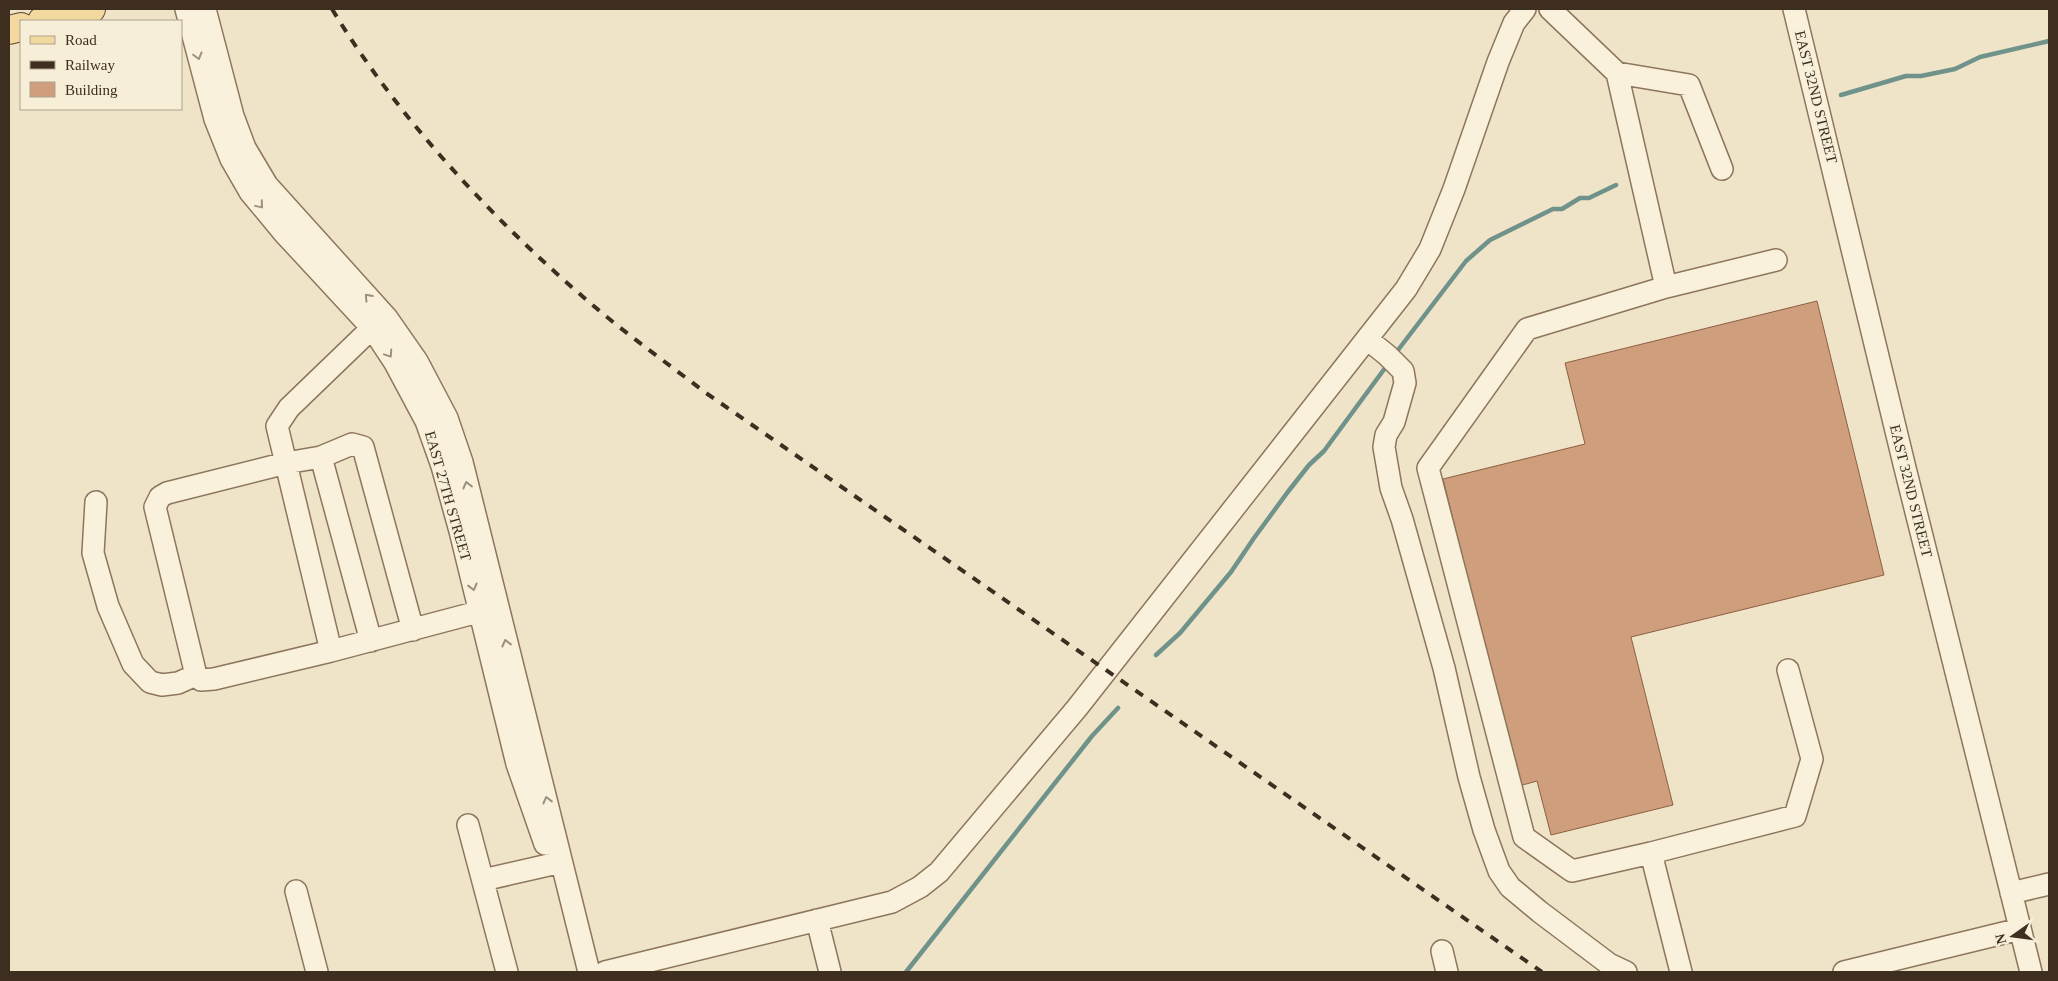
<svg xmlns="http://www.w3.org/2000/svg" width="2058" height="981" viewBox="0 0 2058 981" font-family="Georgia,serif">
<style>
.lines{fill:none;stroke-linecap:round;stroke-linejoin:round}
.stream{stroke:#6f938a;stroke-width:4.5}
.building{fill:#cf9f7d;stroke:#8d5f41}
.minor-casing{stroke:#8d765c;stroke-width:24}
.major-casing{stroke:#5b4430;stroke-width:30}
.minor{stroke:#faf1dc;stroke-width:21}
.major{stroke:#f3d9a0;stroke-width:28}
.rail{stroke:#3d2e20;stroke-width:4;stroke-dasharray:9 9;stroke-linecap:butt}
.oneway{stroke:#9c907e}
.labels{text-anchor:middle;stroke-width:4;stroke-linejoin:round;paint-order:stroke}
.street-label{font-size:15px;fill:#3d2e20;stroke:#f7eed8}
</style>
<rect width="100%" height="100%" fill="#f0e4c8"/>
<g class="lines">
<path class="stream" d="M1841,95L1906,76H1921L1955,69L1980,57L2049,41
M1395,354L1466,261L1490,240L1553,209H1562L1580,198H1589L1616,185
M1156,655L1180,633L1231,572L1254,538L1287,493L1309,465L1324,451L1388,364
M906,972L1092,736L1118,708"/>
</g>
<path class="building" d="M1817,301L1884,575L1631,637L1673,805L1551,835L1537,781L1519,786L1443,479L1585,444L1565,363Z"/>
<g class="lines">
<defs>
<path id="minor" d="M186,9L215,119L231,159L250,192L284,233L372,328L395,363L426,421L442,466L460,531L517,764L545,844
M205,9L233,116L245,148L267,185L387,318L417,361L447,418L462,462L589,972
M1550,9L1617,73L1666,287L1527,329L1428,468L1524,837L1572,871L1651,853L1681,972
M1794,9L1905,468L2031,972
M1617,73L1689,85L1722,169
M1666,287L1776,260
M383,321L372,328L289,408L277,426L331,651L493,608
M1367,339L1387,355L1403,371L1405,383L1394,422L1386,435L1384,447L1391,488L1402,519L1444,668L1469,777L1484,830L1499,871L1510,887L1540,912L1609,964L1626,972
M321,457L371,641
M96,502L93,553L108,606L133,664L150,682L162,685L178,683L196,675
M331,651L214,679L201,680L196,675L155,507L160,497L167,493L286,463L321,457L352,444L363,447L413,630
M468,825L507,972
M1651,853L1795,816L1812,759L1788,670
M483,880L553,864
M296,891L317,972
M2011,893L2049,884
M817,920L830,972
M1442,951L1447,972
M605,972L892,902L920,887L939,872L1077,708L1406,289L1430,249L1454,189L1498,62L1514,23L1525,9
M1844,972L2020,929"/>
<path id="major" d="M42,21L91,9
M9,30L21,27"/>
</defs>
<use href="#minor" class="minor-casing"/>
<use href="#major" class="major-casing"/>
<use href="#minor" class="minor"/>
<use href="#major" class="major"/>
<path class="rail" d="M332,9C398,118 492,219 589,302C626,334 667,363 706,393L1542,972"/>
</g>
<defs><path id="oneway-chevron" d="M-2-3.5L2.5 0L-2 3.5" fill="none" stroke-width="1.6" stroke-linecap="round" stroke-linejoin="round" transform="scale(1.25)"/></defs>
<g class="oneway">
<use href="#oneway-chevron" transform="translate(198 56) rotate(75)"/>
<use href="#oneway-chevron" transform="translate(260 205) rotate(50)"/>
<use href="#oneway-chevron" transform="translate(368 297) rotate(-132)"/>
<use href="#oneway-chevron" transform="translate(389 354) rotate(56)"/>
<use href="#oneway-chevron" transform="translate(467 485) rotate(-104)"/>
<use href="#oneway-chevron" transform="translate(473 587) rotate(76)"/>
<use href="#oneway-chevron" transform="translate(506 643) rotate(-104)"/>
<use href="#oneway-chevron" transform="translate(547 800) rotate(-104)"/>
</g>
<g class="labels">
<g class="street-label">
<text transform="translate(1816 97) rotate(76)" y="5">EAST 32ND STREET</text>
<text transform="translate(1911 491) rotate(76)" y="5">EAST 32ND STREET</text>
<text transform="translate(448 496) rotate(74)" y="5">EAST 27TH STREET</text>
</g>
</g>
<rect width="2058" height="981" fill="none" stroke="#3d2e20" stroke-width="20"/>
<rect x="20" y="20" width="162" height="90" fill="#f7eed8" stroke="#ada18e"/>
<rect x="30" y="36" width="25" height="8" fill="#f3d9a0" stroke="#ada18e"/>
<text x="65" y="45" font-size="15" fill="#3d2e20">Road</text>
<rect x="30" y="61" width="25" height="8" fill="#3d2e20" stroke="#ada18e"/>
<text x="65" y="70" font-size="15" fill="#3d2e20">Railway</text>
<rect x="30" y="82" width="25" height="15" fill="#cf9f7d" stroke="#ada18e"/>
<text x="65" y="95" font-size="15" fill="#3d2e20">Building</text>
<g transform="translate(2013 936) rotate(256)" stroke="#f7eed8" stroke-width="4" paint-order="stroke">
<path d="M0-4L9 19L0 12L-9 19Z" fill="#3d2e20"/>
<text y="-8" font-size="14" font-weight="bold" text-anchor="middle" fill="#3d2e20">N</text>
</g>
</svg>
